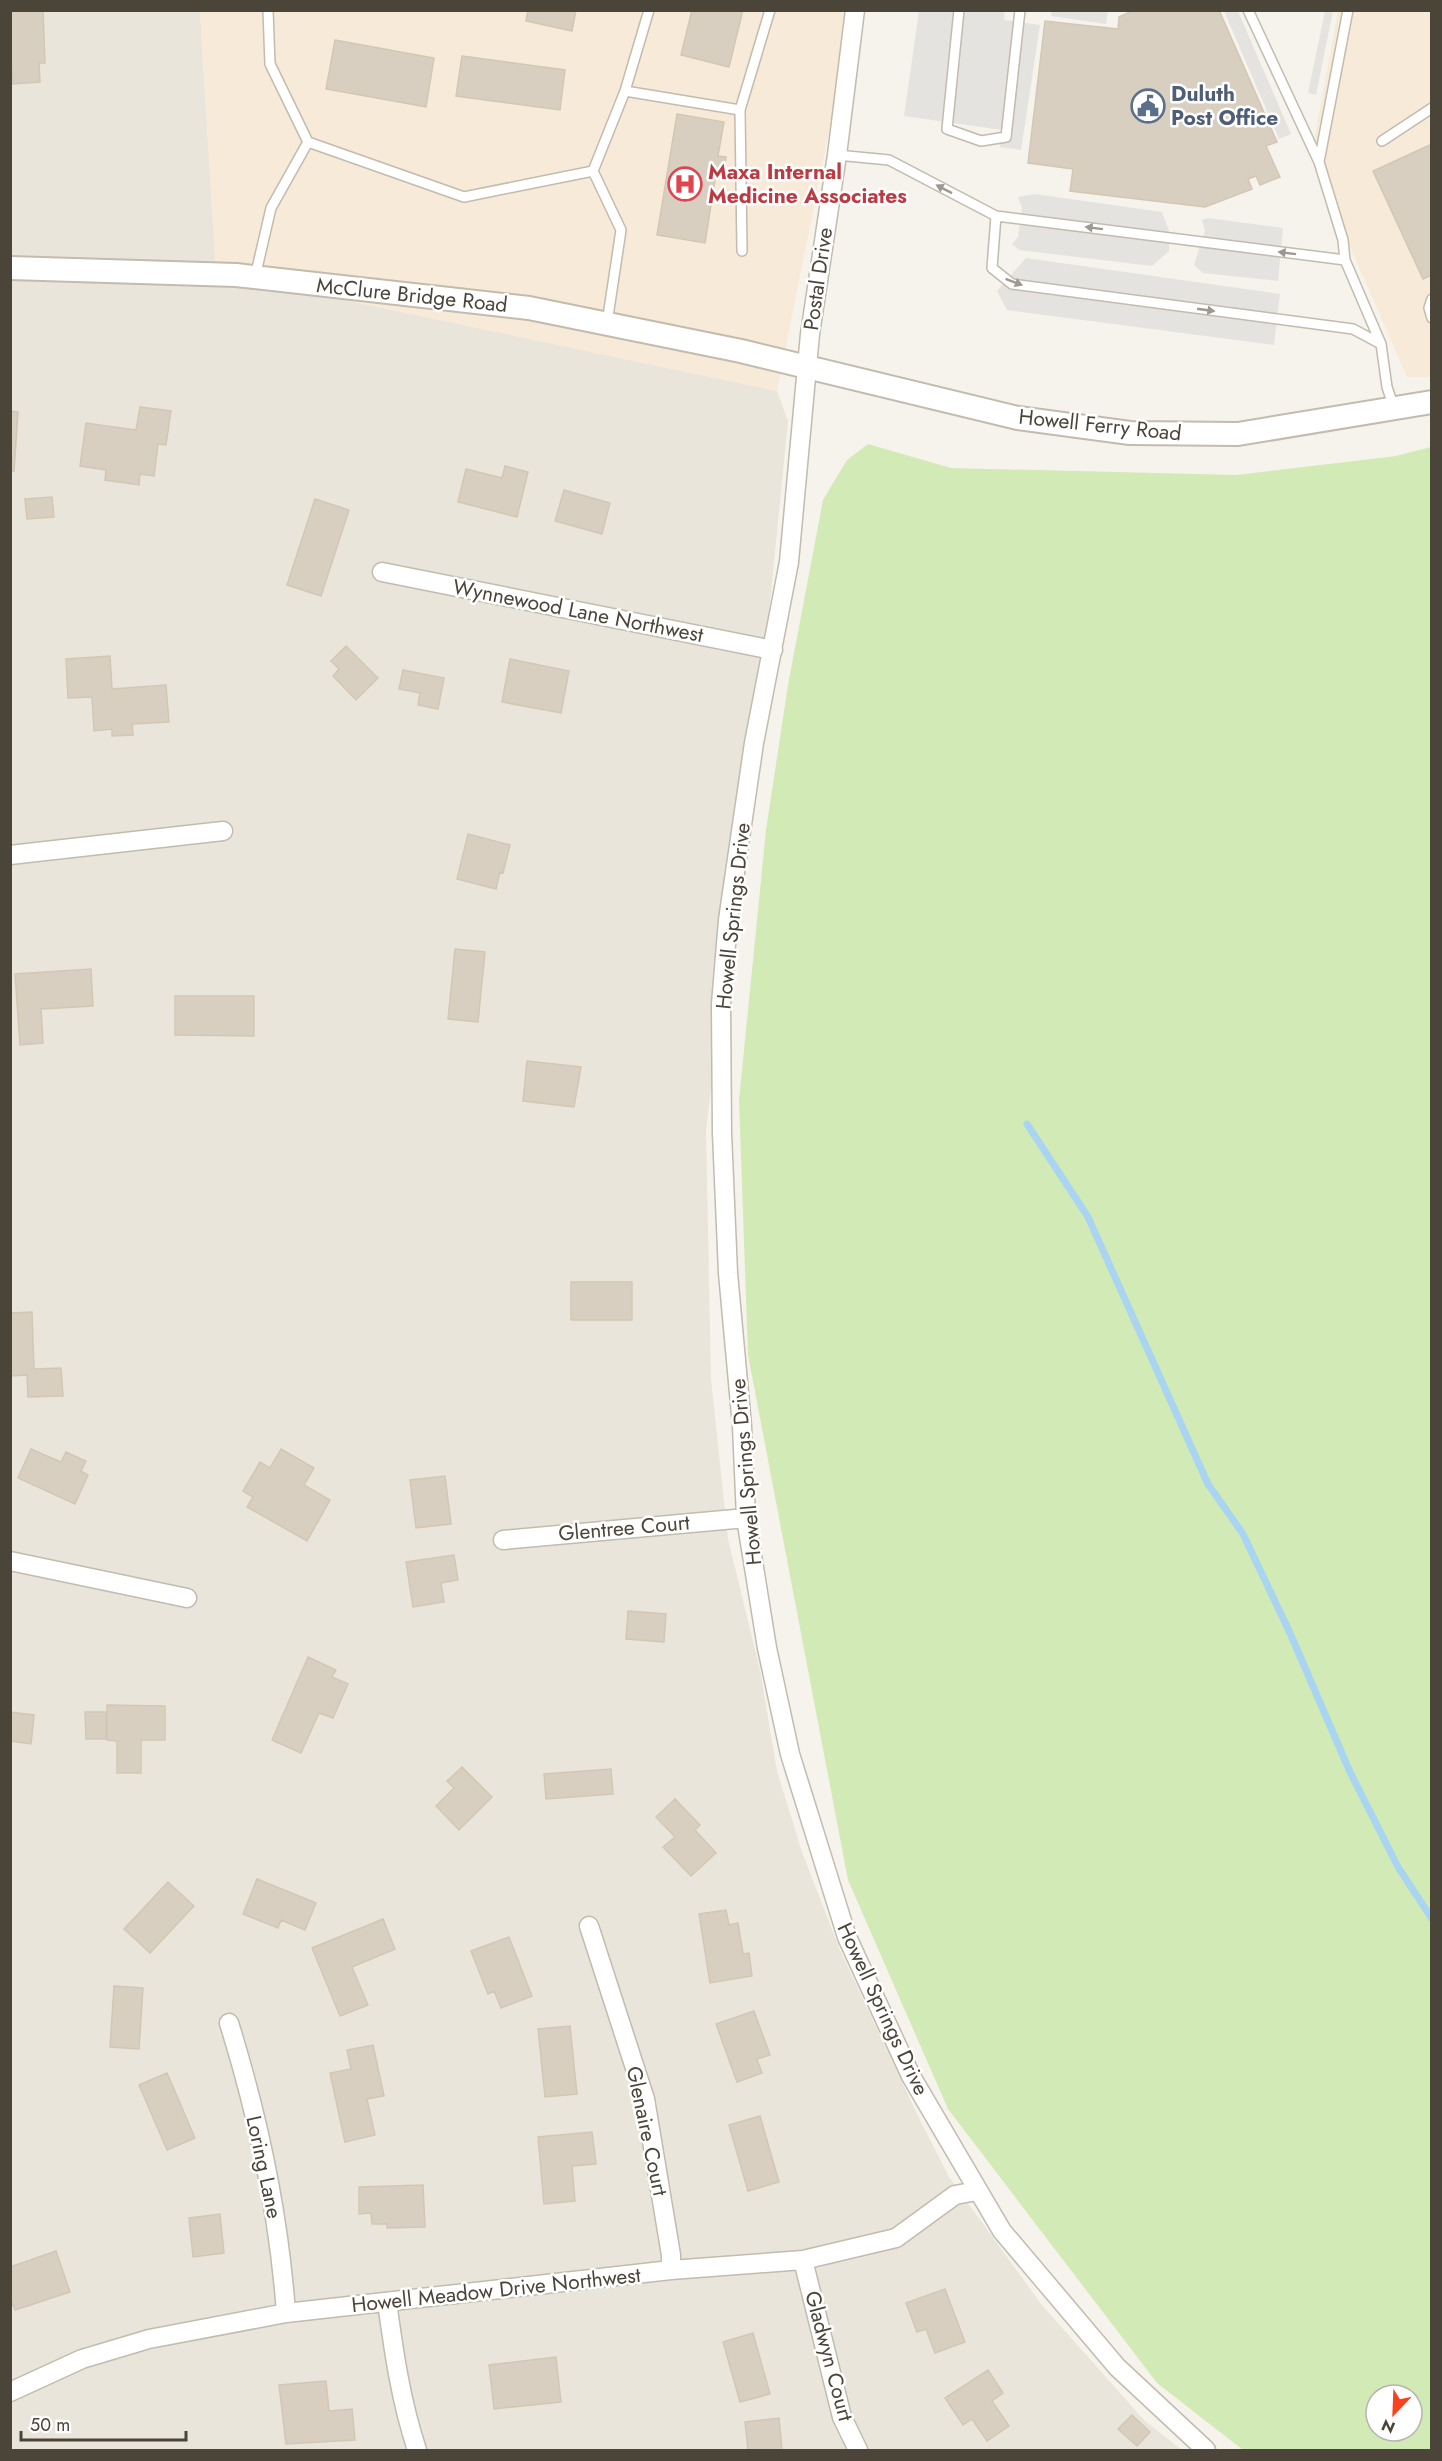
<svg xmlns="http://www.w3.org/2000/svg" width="1442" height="2461" viewBox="0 0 1442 2461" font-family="Jost,sans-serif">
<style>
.residential{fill:#eae5da}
.commercial{fill:#f7ead8}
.green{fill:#d2eab5;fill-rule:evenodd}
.parking{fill:#e5e3e0}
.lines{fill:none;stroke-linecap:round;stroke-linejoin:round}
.stream{stroke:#a9d4f2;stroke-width:7}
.building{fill:#d8cfc1;stroke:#d3c7b4;stroke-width:1.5}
.service-casing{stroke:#c2bbae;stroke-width:12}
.minor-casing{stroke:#c2bbae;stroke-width:21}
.tertiary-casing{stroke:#c2bbae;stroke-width:26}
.service{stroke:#fff;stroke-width:9}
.minor{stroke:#fff;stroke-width:18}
.tertiary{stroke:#fff;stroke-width:22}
.oneway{fill:#9c9892}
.labels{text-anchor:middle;stroke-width:5;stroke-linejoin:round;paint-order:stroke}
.service-label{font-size:21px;font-weight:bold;fill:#4e5e75;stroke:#fff;text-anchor:start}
.health-label{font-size:21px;font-weight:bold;fill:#be3a42;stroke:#fff;text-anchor:start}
.street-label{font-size:21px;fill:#4b4439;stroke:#fff}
</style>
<rect width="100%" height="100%" fill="#f6f3ec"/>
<path class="residential" d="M11,11H200L216,273L777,391L788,421L771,593L706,1130L711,1379L728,1539L760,1670L777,1771L802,1852L840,1950L919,2118L949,2177L1041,2304L1144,2420L1182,2450H11Z"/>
<path class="commercial" d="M200,11H853L777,391L216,273Z
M1338,11H1431V377H1407L1311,157Z"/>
<path class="green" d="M868,444L951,468L1237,475L1396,456L1431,447V2450H1243L1157,2383L948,2109L848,1880L748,1355L739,1100L766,830L788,685L823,500L847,460ZM1376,2395H1412V2431H1376Z"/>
<path class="parking" d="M919,11H1005L1004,20L1040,25L1021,150L1000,147L1002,130L904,116Z
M1052,11V10L1108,11L1106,24L1051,16Z
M1224,11H1238L1291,134L1279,139Z
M1325,11H1333L1316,95L1308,93Z
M1035,194L1162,212L1169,231V251L1152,266L1019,250L1012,244L1018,237L1022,208L1018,197Z
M1208,218L1283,228L1278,281L1203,273L1194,265L1205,231L1202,220Z
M1026,258L1280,294L1274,345L1007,310L997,291Z"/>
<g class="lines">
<path class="stream" d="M1027,1124L1088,1217L1208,1484L1243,1534L1290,1633L1350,1772L1398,1867L1432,1919"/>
</g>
<path class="building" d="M10,10H43L45,63H39L40,82L12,84Z
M528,10H576L572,31L526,21Z
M692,10H743L729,67L681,55Z
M1134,10H1219L1277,142L1266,146L1280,177L1260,185L1256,176L1248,179L1252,189L1205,207L1070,191L1073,169L1028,163L1045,21L1118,29L1119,17Z
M335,40L434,58L426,107L326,89Z
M462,56L565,70L560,110L456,96Z
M677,114L724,122L718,156L726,157L724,175L716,174L705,243L657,235Z
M1432,144V275L1423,279L1373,171Z
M140,407L171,411L166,445L158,444L154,476L140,474L139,485L105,480L106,470L80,466L86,423L136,430Z
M10,411L18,412L14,471H10Z
M505,466L528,472L517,517L458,502L466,469L502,478Z
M564,490L610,503L602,534L555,521Z
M52,497L54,517L27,519L25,499Z
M315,499L349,510L321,596L287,585Z
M346,646L378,678L356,700L333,676L339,669L331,661Z
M110,656L112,689L166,685L169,722L132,724L133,735L112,736V729L94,731L92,697L68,698L66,659Z
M510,659L569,671L561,713L502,702Z
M403,670L444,678L438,709L418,705L420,693L399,689Z
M468,834L510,845L503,873L500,872L496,889L457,879Z
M455,949L485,952L478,1022L448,1019Z
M91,969L93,1006L41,1009L43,1043L20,1045L15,974Z
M175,996H254V1036L175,1035Z
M527,1061L581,1067L574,1107L523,1101Z
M571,1282H632V1320H571Z
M32,1312L34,1369L61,1368L63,1396L28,1397L27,1375L10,1376V1313Z
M31,1449L61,1462L66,1452L86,1461L81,1471L88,1475L75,1504L18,1478Z
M281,1449L314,1468L304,1485L330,1500L307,1541L247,1507L253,1497L243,1491L260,1462L270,1468Z
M445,1476L451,1524L416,1528L410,1480Z
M454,1555L458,1580L441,1583L444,1602L413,1607L406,1562Z
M628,1611L666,1614L664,1642L626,1639Z
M308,1657L336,1670L332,1677L348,1684L333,1718L319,1713L301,1753L272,1740Z
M107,1705L165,1706V1740H141V1773H117V1741L107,1740Z
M10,1712L34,1715L31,1744L10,1741Z
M85,1712H106V1739H86Z
M462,1767L492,1797L459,1830L436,1806L454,1788L447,1781Z
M611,1769L613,1794L546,1799L544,1774Z
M675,1799L700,1825L695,1830L716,1853L691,1876L663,1847L675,1837L656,1817Z
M257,1879L316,1903L305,1930L281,1920L278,1928L243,1914Z
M168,1882L194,1906L150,1953L124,1929Z
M726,1910L729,1925L738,1923L743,1954L749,1953L752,1976L710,1983L699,1914Z
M383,1919L395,1949L352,1967L368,2005L340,2016L312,1948Z
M509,1937L532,1996L501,2008L494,1991L488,1994L471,1951Z
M114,1986L143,1988L139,2049L110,2047Z
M754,2011L770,2055L757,2059L762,2073L737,2082L716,2024Z
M570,2026L577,2094L545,2097L538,2029Z
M373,2045L384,2096L367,2099L375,2135L345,2142L330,2073L351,2069L347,2050Z
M167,2073L195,2138L167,2150L139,2085Z
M760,2116L779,2182L748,2191L729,2125Z
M592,2132L596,2164L572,2166L575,2201L544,2204L538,2137Z
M423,2185L425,2227L387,2228V2224H372L371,2213L359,2214V2187Z
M220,2214L224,2253L193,2257L189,2218Z
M56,2251L70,2292L15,2310L10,2298V2267Z
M945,2289L965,2342L935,2353L926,2329L917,2332L906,2303Z
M753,2333L770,2394L740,2402L723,2342Z
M556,2357L561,2402L494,2409L489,2365Z
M988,2370L1003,2393L992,2401L1009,2426L987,2441L972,2419L963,2425L945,2398Z
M326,2381L329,2411L352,2409L355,2440L286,2444L279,2385Z
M1132,2415L1150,2432L1137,2446L1118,2429Z
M779,2418L782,2450H748L745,2422Z"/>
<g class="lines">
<defs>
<path id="service" d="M268,10L270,64L308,142L464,197L593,171L625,91L740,110L770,10
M959,10L947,129L981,141L1006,137L1020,10
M1248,10L1319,162L1348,10
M625,91L649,10
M740,110L742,251
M1382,141L1432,108
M837,155L889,160L996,216L1345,260
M1319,162L1343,240L1345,260L1381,344L1387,387L1394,408
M593,171L621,230L607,323
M996,216L992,268L1012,284L1353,329L1381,344
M255,277L271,208L308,142
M1432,299L1429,308L1432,318"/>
<path id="minor" d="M855,10L837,155L810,334L789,562L754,743L728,920L721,1004L722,1133L728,1273L742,1426L746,1518L767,1648L790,1754L847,1937L911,2076L1002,2231L1117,2367L1206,2450
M382,572L773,650
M10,855L223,831
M503,1540L746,1518
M10,1561L187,1598
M589,1926L645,2099L671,2255V2270
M229,2023C258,2116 279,2216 286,2313
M803,2260L842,2417L858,2450
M387,2302C394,2353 401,2402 417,2450
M10,2392L82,2359L149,2339L286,2313L671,2270L803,2260L896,2238L955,2195L977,2191"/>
<path id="tertiary" d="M10,268L236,275L529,308L741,351L1018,418L1130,433L1238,434L1432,402"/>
</defs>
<use href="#service" class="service-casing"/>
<use href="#minor" class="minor-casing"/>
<use href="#tertiary" class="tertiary-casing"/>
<use href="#service" class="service"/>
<use href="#minor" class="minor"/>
<use href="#tertiary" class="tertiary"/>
</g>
<defs><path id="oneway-solid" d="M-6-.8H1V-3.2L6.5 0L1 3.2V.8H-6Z" transform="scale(1.5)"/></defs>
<g class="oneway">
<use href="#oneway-solid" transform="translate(944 189) rotate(-153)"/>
<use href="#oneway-solid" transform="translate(1094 228) rotate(-173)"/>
<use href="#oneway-solid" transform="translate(1287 253) rotate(-173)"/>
<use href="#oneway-solid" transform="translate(1014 282) rotate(21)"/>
<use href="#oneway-solid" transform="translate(1206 310) rotate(8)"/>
</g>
<defs>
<symbol id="civic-ring" viewBox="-11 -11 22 22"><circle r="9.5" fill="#fff" stroke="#5c6f8a" stroke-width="1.5"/><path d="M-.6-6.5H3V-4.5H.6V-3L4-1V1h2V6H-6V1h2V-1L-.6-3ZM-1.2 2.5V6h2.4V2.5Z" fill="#5c6f8a"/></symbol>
<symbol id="hospital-ring" viewBox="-11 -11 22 22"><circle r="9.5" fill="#fff" stroke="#e0444e" stroke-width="1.5"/><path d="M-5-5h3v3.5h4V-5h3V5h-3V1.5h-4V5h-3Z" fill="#e0444e"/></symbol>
</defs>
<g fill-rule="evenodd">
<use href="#civic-ring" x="1129" y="87" width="38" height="38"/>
<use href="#hospital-ring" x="666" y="165" width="38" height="38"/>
</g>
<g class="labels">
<g class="service-label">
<text x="1171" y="101">Duluth<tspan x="1171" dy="24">Post Office</tspan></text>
</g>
<g class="health-label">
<text x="708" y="179">Maxa Internal<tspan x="708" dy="24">Medicine Associates</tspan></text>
</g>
<g class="street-label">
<text transform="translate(818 279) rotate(-82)" y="7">Postal Drive</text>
<text transform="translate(412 295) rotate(6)" y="7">McClure Bridge Road</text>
<text transform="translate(1100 425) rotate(6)" y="7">Howell Ferry Road</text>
<text transform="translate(578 611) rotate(11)" y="7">Wynnewood Lane Northwest</text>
<text transform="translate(733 916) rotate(-84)" y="7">Howell Springs Drive</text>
<text transform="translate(746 1472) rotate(-95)" y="7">Howell Springs Drive</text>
<text transform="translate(624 1528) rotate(-5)" y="7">Glentree Court</text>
<text transform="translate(883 2009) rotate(65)" y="7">Howell Springs Drive</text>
<text transform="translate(647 2131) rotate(78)" y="7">Glenaire Court</text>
<text transform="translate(264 2167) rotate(78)" y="7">Loring Lane</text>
<text transform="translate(496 2290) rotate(-6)" y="7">Howell Meadow Drive Northwest</text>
<text transform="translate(829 2356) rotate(75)" y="7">Gladwyn Court</text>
</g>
</g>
<rect width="1442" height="2461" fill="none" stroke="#4b4439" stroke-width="24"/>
<g transform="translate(1394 2413) rotate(203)"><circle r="28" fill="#ffffff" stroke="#b7b4b0" stroke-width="1.5"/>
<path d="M0-4.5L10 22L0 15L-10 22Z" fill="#fc3f1d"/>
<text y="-9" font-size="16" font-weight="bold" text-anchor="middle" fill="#4b4439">N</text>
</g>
<path d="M21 2431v9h165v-9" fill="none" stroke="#4b4439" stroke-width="3"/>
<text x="30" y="2431" font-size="18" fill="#4b4439" stroke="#ffffff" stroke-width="4.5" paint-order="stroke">50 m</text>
</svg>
